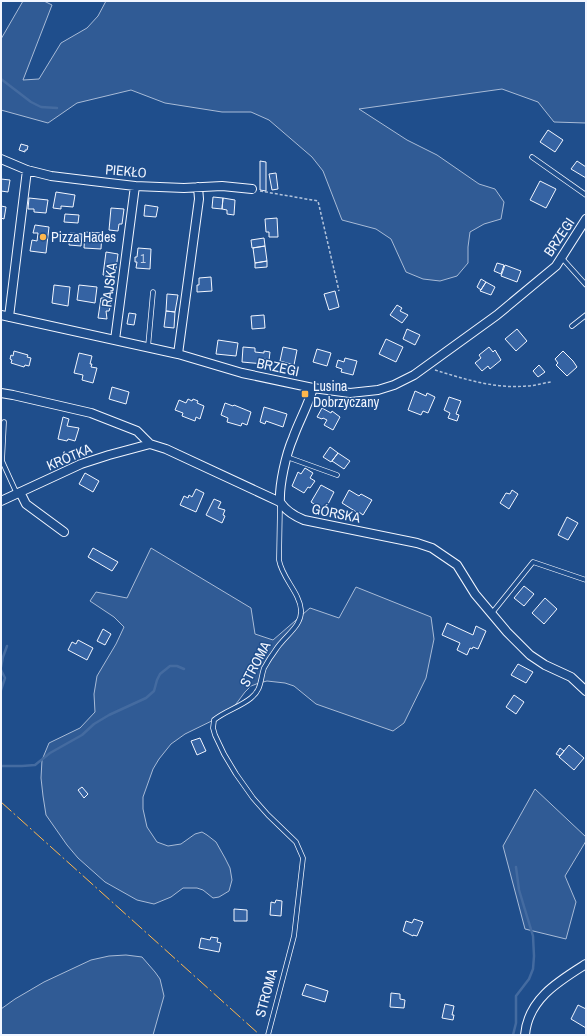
<svg xmlns="http://www.w3.org/2000/svg" width="587" height="1036" viewBox="0 0 587 1036" font-family="'Archivo Narrow',sans-serif">
<style>
.built{fill:#305b95;stroke:#a8bbd7}
.lines{fill:none;stroke-linecap:round;stroke-linejoin:round}
.stream{stroke:#446ba0;stroke-width:2.5}
.building{fill:#3563a3;stroke:#f2f6ff}
.service-casing{stroke:#f2f6ff;stroke-width:5.5}
.minor-casing{stroke:#f2f6ff;stroke-width:10}
.path{stroke:#b3c4dc;stroke-width:1.5;stroke-dasharray:3 2;stroke-linecap:butt}
.service{stroke:#1f4e8c;stroke-width:4}
.minor{stroke:#1f4e8c;stroke-width:8}
.power{stroke:#ffb74d;stroke-width:1;stroke-dasharray:14 3 2 3;stroke-linecap:butt}
.poi-dot{fill:#ffb74d;stroke:#1f4e8c;stroke-width:1.5}
.labels{text-anchor:middle;stroke-width:3;stroke-linejoin:round;paint-order:stroke}
.number-label{font-size:12px;fill:#c3d1e8}
.street-label{font-size:14px;fill:#f2f6ff;stroke:#1f4e8c}
.poi-label{font-size:14px;fill:#f2f6ff;stroke:#1f4e8c;text-anchor:start}
</style>
<rect width="100%" height="100%" fill="#1f4e8c"/>
<path class="built" d="M23,1H44L52,5L23,80L39,79L61,43L87,28L98,16L106,1H586V123L554,122L538,102L502,89L359,109L407,140L437,155L479,184L495,189L504,202L501,219L484,224L470,232L468,247V263L457,276L440,281L423,279L406,272L391,239L376,229L342,220L323,171L312,157L269,120L251,112H222L165,103L131,90L77,103L48,123L1,110V39Z
M151,548L251,608L255,634L273,640L310,608L339,618L356,587L431,617L434,639L426,678L404,723L393,731L316,704L294,686L285,683L267,681L259,683L251,686L245,692L230,712L185,734L171,744L159,759L153,769L143,797V809L147,827L157,842L168,846L181,844L195,834L202,832L207,835L216,842L225,858L230,868L232,880L229,891L219,897L213,898L203,890L197,888H183L171,897L154,904L137,900L105,882L78,858L67,845L46,815L43,796L41,778L42,760L49,743L80,728L95,712L94,694L97,676L116,644L124,627L114,617L90,601L96,592L127,598Z
M535,789L586,837V841L565,876L576,902L566,939L525,929L503,846Z
M126,955L142,957L155,972L160,979L164,996L153,1035H1V1009L15,999L44,982L91,960L109,956Z"/>
<g class="lines">
<path class="stream" d="M1,79L31,102L41,107L57,108
M1,667L3,657L7,646
M1,670L5,678L1,690
M1,766H22L35,765L50,753L82,735L94,724L109,715L146,698L154,691L157,680L160,674L170,666H177L184,669
M513,1035L516,1023V996L529,979L533,969L534,956L533,936L519,890L516,867"/>
</g>
<path class="building" d="M548,130L563,140L555,152L540,142Z
M21,144L28,146L27,150H25V152L19,150Z
M260,161L266,162V191L260,190Z
M577,161L586,167V178L571,169Z
M276,173L278,189L272,190L269,174Z
M1,179L10,180L8,192L1,191Z
M540,181L556,189L546,208L530,200Z
M56,192L75,195L73,207L61,206V209L53,208Z
M213,197L223,198L222,209L212,208Z
M29,198L48,200L46,213L34,212V209H28Z
M223,198L235,200L234,215L227,214V210L222,209Z
M145,205L158,207L156,217L144,216Z
M1,206L6,207L4,219L1,218Z
M111,208L124,209L122,224H119L118,231L109,230Z
M65,214L79,215L78,223L64,222Z
M277,218L278,237H269V232H266L265,219Z
M35,225L49,227L46,253L30,251L32,240L37,241L38,233H33Z
M85,232L102,233L101,249L84,248Z
M70,233L82,234L81,246L69,245Z
M264,238L265,246L252,248L251,240Z
M265,246L267,261L255,263L253,248Z
M138,248L151,249L150,269L136,268L137,262H135V257H137Z
M106,252L118,254L116,269H114L113,276L103,275Z
M267,261V267L255,268V263Z
M497,263L504,265L501,274L494,271Z
M505,265L521,271L517,282L501,276Z
M211,277L212,291L197,292V285H199V278Z
M481,279L486,282L481,290L477,287Z
M486,282L495,287L491,295L480,291Z
M54,285L70,287L68,306L52,303Z
M79,285L97,287L95,303L77,300Z
M335,291L339,307L329,310L324,294Z
M167,294L178,295L175,312L166,311Z
M101,298H108V302L111,304L109,311H106L107,319L98,318Z
M397,305L402,308L400,311L408,315L402,323L390,315Z
M166,311L175,312L174,328L164,327Z
M129,313L136,314L134,325L127,324Z
M264,315L265,328L252,329L251,316Z
M407,329L420,335L415,345L403,339Z
M517,329L527,341L516,351L505,339Z
M386,339L403,347L396,362L379,354Z
M218,340L238,343L236,356L216,354Z
M243,347L255,348V352L264,353V351L270,352L269,360L264,359V364L242,362Z
M283,347L297,350L294,365L280,361Z
M489,347L493,352L495,350L501,360L490,369L488,366L482,371L475,363L481,358L479,355Z
M317,349L331,353L327,366L313,362Z
M14,351L28,355L27,357L31,358L29,366L25,365L24,367L11,363L12,360L10,359L11,355L13,356Z
M563,351L573,361L577,367L567,376L556,365L558,363L555,359Z
M79,353L92,356L90,364H92L91,367L97,368L93,383L82,380L83,375L74,373Z
M345,358L357,361L353,375L341,372L342,369L336,367L338,360L344,362Z
M539,365L545,372L538,377L533,371Z
M112,387L129,392L126,404L109,399Z
M415,391L426,396L427,393L435,397L428,413L423,411L421,415L408,410Z
M449,397L461,401L456,414L459,415L457,421L448,418L450,413L444,410Z
M188,399L192,401L193,399L198,401L197,403L204,406L200,419L196,417L195,421L182,416L183,413L175,410L179,400L186,403Z
M225,403L233,406L234,405L251,412L247,425L242,423L241,426L227,422L228,418L221,415Z
M264,407L287,414L283,427L266,421L265,424L260,422Z
M322,408L331,413L332,411L340,417L333,430L324,425L327,420L323,418L322,419L317,417Z
M63,417L69,419L67,426L79,428L75,441L68,439L67,441L58,439Z
M330,447L338,453L331,462L323,457Z
M338,453L350,461L344,469L332,461Z
M305,468L313,473L310,478L315,481L310,488L308,487L304,493L292,486L298,472L301,474Z
M85,473L99,481L93,492L79,484Z
M321,485L334,492L327,506L326,505L323,510L311,502Z
M196,489L204,493L196,512L180,505L184,496L188,498L189,495L192,497Z
M349,490L359,496L361,494L372,500L363,515L359,512L358,513L342,503Z
M512,490L518,494L509,509L500,503L506,493L510,494Z
M214,499L221,502L218,508L225,510L223,515L225,516L222,523L206,515Z
M567,517L578,523L568,540L558,535Z
M93,548L118,562L112,571L88,557Z
M524,586L534,594L524,606L514,598Z
M545,598L557,609L544,624L532,613Z
M447,623L473,635L476,626L486,631L478,649L473,647L472,649L470,648L467,655L457,650L460,643L442,635Z
M103,629L111,634L105,645L97,641Z
M78,640L93,648L87,660L68,650L72,642L76,644Z
M518,664L533,672L526,683L511,675Z
M514,695L524,702L516,714L506,707Z
M200,738L206,751L197,755L191,741Z
M569,745L584,758L574,770L559,757Z
M560,748L564,751L560,756L556,754Z
M82,787L88,794L84,798L78,790Z
M276,900L282,901L281,916L270,915L271,902L275,903Z
M234,909L247,910V921H234Z
M414,919L423,922L417,936L413,935V936L403,931L406,921L412,923Z
M211,937L218,938L217,942L221,943L219,952L199,948L201,938L210,940Z
M306,984L328,991L325,1002L302,995Z
M391,993L400,994V999L405,1000L404,1008L390,1007Z
M445,1004L454,1006L452,1015H454L453,1020L442,1018Z
M578,1005L586,1009V1028L571,1019Z"/>
<g class="lines">
<defs>
<path id="service" d="M532,157L586,195
M561,257L586,285
M572,326L586,315
M148,347L153,292
M4,422L2,461L17,494
M287,457L337,475
M492,613L533,562L586,580
M268,1035L294,936L303,858L296,842L268,815L253,798L236,774L224,754L215,735L213,728L214,720C225,711 240,707 251,698C262,689 260,680 264,668C266,665 268,661 270,658C274,653 277,647 281,643C289,633 302,624 301,610C300,593 282,578 279,560L280,504"/>
<path id="minor" d="M1,159L27,170L51,176L92,181L135,186L184,188L222,186L252,189
M1,315L178,354L242,373L313,388L350,393L378,390L394,385L414,375L497,315L556,266L586,219
M9,317L27,170
M115,340L135,186
M178,354L199,199L198,187
M1,393L13,395L91,413L137,431L150,444L166,449L280,502C286,511 294,516 304,520L417,543L432,548L457,565L475,594L507,632L530,655L545,665L571,677L586,691
M20,492L26,504L64,532
M1,501L81,464L109,455L150,444
M280,502C279,485 286,454 293,438C299,421 308,406 313,388
M525,1035C528,999 559,981 586,964"/>
</defs>
<use href="#service" class="service-casing"/>
<use href="#minor" class="minor-casing"/>
<path class="path" d="M260,191L318,201L339,291
M435,370C464,379 495,389 526,386C534,386 543,383 551,382"/>
<use href="#service" class="service"/>
<use href="#minor" class="minor"/>
<path class="power" d="M1,802L260,1035"/>
</g>
<g class="poi-dot">
<circle cx="43" cy="237" r="4"/>
<rect x="301" y="390" width="8" height="8" rx="2"/>
</g>
<g class="labels">
<g class="number-label">
<text x="143" y="263">1</text>
</g>
<g class="street-label">
<text transform="translate(126 171) rotate(5)" y="5">PIEKŁO</text>
<text transform="translate(559 237) rotate(-56)" y="5">BRZEGI</text>
<text transform="translate(109 285) rotate(-83)" y="5">RAJSKA</text>
<text transform="translate(278 367) rotate(12)" y="5">BRZEGI</text>
<text transform="translate(69 457) rotate(-23)" y="5">KRÓTKA</text>
<text transform="translate(336 513) rotate(11)" y="5">GÓRSKA</text>
<text transform="translate(255 664) rotate(-62)" y="5">STROMA</text>
<text transform="translate(266 993) rotate(-75)" y="5">STROMA</text>
</g>
<g class="poi-label">
<text x="51" y="242">Pizza Hades</text>
<text x="313" y="391">Lusina<tspan x="313" dy="16">Dobrzyczany</tspan></text>
</g>
</g>
<rect width="587" height="1036" fill="none" stroke="#f2f6ff" stroke-width="4"/>
</svg>
